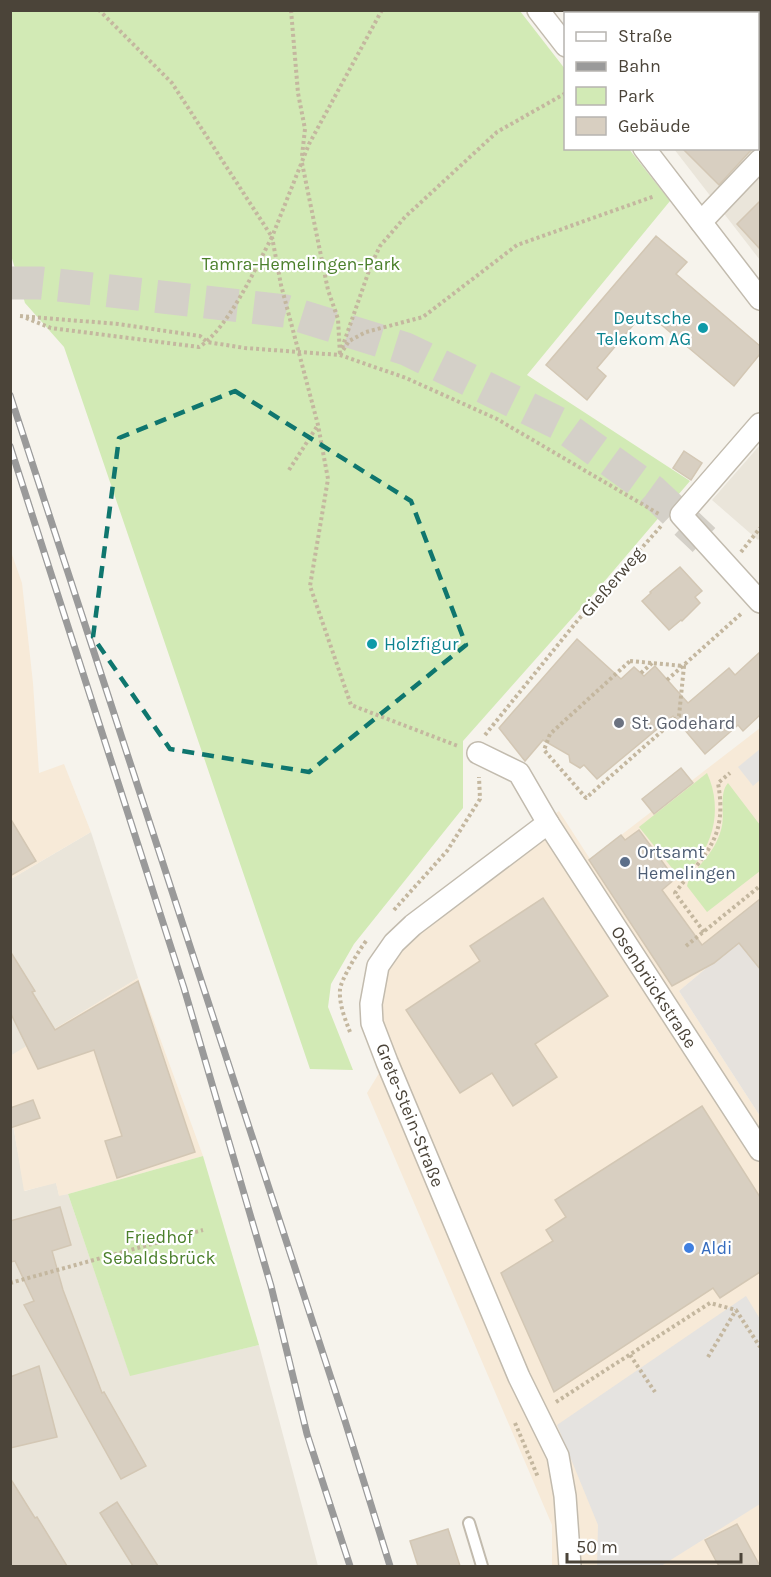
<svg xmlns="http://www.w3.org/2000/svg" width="771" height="1577" viewBox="0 0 771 1577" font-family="Karla,sans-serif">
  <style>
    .residential { fill: #eae5da }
    .commercial { fill: #f7ead8 }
    .industrial { fill: #e6e2dd }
    .green { fill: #d2eab5 }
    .parking { fill: #e5e3e0 }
    .building { fill: #d8cfc1; stroke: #d3c7b4; stroke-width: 1.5 }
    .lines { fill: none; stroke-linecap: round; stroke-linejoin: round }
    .primary-tunnel { stroke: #d4d0c8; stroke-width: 33; stroke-dasharray: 33 16; stroke-linecap: butt }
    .service-casing { stroke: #c2bbae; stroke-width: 14 }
    .minor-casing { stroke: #c2bbae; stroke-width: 24 }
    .path { stroke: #c4b79f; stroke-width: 4; stroke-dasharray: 3 3; stroke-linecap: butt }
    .service { stroke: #fff; stroke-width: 10 }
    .minor { stroke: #fff; stroke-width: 21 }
    .rail-casing { stroke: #9a9a9a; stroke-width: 7 }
    .rail { stroke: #fff; stroke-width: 4.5; stroke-dasharray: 14; stroke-linecap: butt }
    .marked { fill: none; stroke: #0f766e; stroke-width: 4.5; stroke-dasharray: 12 8; stroke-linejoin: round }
    .culture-dot { fill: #0f9aa8; stroke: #fff; stroke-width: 2 }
    .worship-dot { fill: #6b7280; stroke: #fff; stroke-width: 2 }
    .service-dot { fill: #5c6f8a; stroke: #fff; stroke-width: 2 }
    .shop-dot { fill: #3f7fe0; stroke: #fff; stroke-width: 2 }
    .labels { text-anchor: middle; stroke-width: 4.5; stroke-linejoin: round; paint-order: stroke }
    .park-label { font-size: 18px; fill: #4a7f2a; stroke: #fff }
    .culture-label { font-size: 18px; fill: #0d838f; stroke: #fff; text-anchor: end }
    .street-label { font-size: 18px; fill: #4b4439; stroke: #fff }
    .worship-label { font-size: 18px; fill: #5b616d; stroke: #fff; text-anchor: start }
    .service-label { font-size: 18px; fill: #4e5e75; stroke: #fff; text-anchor: start }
    .shop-label { font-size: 18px; fill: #366cbe; stroke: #fff; text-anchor: start }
  </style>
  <rect width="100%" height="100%" fill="#f6f3ec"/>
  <g class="residential">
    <path d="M566,11H760V260L674,149L758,148V14H568Z"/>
    <path d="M760,445V538L758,540L712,500Z"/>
    <path d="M91,832L138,978L11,1056V879Z"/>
    <path d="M10,1109L25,1191L56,1182L59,1195L68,1194L130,1375L259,1345L318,1566H11Z"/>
  </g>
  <g class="commercial">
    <path d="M10,549L22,583L33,683L39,773L64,764L91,832L11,879Z"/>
    <path d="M760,728V923L679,991L760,1116V1566H552V1525L367,1093L384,1065L378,959L497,854L559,811L590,859Z"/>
    <path d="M138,978L203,1156L68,1194L59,1196L56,1183L24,1191L11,1112L10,1056Z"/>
  </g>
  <path class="industrial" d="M760,923V1116L679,991Z"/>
  <g class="green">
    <path d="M10,11H520L565,69L566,148L629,149L670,201L527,375L690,481L597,590L463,741V808L354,944L331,984L328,1007L353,1070L310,1069L64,347L25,303L11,255Z"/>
    <path d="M707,773C724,810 713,853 680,878L639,827Z"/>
    <path d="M728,783L760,825V871L707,912L687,886L688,882C700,862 714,854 721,830C726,815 718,794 728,783Z"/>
    <path d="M203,1156L259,1345L130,1376L68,1194Z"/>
  </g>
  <g class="parking">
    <path d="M760,749V780L753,786L738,767Z"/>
    <path d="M746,1296L760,1319V1504L661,1566H597L598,1525L557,1425Z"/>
  </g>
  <g class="building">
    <path d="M682,148H753L719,185Z"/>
    <path d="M760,201V249L737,224Z"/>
    <path d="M656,236L687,262L676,274L760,346V354L734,386L645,311L597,368L606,376L587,400L546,365Z"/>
    <path d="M684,451L702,463L691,480L673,468Z"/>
    <path d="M680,567L702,591L695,597L700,603L682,621L681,620L669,630L642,601L651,593L650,592Z"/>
    <path d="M577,639L621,679L634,667L644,676L655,666L688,703L729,668L735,675L760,652V715L743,731L738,725L705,754L673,716L597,779L584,765L580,768L570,762L569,755L543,740L525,761L499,728Z"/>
    <path d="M681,768L693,783L654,814L642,799Z"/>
    <path d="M10,818L36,861L10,876Z"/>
    <path d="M639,830L675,879L662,890L702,945L760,899V969L739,943L714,963L672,986L589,860L621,835L625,840Z"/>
    <path d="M543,898L608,996L535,1044L557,1077L513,1106L492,1073L460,1093L406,1010L480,961L470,946Z"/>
    <path d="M10,951L35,991L32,992L55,1030L138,981L195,1152L117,1178L105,1141L122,1136L94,1050L38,1069L10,1012Z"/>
    <path d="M33,1100L40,1118L10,1128V1108Z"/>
    <path d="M702,1106L760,1197V1272L720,1298L713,1288L554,1392L501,1273L553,1241L546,1230L566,1217L555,1200Z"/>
    <path d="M60,1207L71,1245L52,1251L63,1290L102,1393L104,1392L146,1466L121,1479L24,1305L34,1301L15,1261L10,1262V1221Z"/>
    <path d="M39,1366L57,1437L10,1448V1377Z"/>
    <path d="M10,1478L35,1518L37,1517L67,1566H10Z"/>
    <path d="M117,1502L158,1566H133L100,1513Z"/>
    <path d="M737,1524L760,1566H719L715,1559L705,1540Z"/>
    <path d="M448,1529L460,1566H418L410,1541Z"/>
  </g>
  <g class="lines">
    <path class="primary-tunnel" d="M10,283H40L285,311L406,349L560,424L651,490L704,540"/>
    <defs>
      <g id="service">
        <path d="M635,14L638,10"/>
        <path d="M469,1523L482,1566"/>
      </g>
      <g id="minor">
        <path d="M538,10L566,46"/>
        <path d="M644,148L760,299"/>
        <path d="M701,222L760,160"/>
        <path d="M760,424L681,515L760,602"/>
        <path d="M478,753L519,773L548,823L413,925L394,943L378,966L371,1004L372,1023L387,1062L519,1377L558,1456L565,1496L570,1566"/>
        <path d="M548,823L760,1150"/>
      </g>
    </defs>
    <use href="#service" class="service-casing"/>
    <use href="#minor" class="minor-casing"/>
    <g class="path">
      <path d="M291,10L298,93L305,129L302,156"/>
      <path d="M382,10L309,144L272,237L281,285L318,425L328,479L310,586L351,705L458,746"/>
      <path d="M302,163L328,290L338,319L340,355"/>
      <path d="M20,316L118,324L200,336L207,342L245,348L340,355L406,378L497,419L659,514"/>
      <path d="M26,318L51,328L199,347C228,329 256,267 272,237L172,83L99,10"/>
      <path d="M342,348L371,265L380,246L405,217L497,132L566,93"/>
      <path d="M340,355L349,341L366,332L423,317L517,245L655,196"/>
      <path d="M289,470L318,425"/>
      <path d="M741,552L760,528"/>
      <path d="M630,661L684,666L679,716L586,798L544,750L550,734Z"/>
      <path d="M641,673L652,663"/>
      <path d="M667,680L742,613"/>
      <path d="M485,735L578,620L662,525"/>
      <path d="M394,910L447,851L480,799L479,777"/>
      <path d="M704,932L675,893C705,853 728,839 718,783L730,773"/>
      <path d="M686,946L760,886"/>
      <path d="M350,1032C345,1019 339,1004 340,990C340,981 360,948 367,940"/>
      <path d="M10,1283L203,1230"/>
      <path d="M630,1355L655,1392"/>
      <path d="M708,1357L736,1310"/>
      <path d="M556,1402L710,1303L736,1310L760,1347"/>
      <path d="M515,1423L538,1477"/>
    </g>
    <use href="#service" class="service"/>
    <use href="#minor" class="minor"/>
    <defs>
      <g id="rail">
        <path d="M10,395L345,1421L390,1566"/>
        <path d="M10,446L184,988L271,1286L307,1434L350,1566"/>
      </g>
    </defs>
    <use href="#rail" class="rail-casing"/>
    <use href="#rail" class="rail"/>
  </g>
  <path class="marked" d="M235,391L411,501L466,645L309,772L170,749L93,637L119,438Z"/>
  <g class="culture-dot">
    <circle cx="703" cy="328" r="6"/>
    <circle cx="372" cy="644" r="6"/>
  </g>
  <circle class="worship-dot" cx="619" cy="723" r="6"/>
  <circle class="service-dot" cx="625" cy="862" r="6"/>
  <circle class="shop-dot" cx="689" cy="1248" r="6"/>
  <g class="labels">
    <g class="park-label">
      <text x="301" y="270">Tamra-Hemelingen-Park</text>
      <text x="159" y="1243">Friedhof<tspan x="159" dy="21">Sebaldsbrück</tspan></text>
    </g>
    <g class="culture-label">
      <text x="691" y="324">Deutsche<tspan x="691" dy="21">Telekom AG</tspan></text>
      <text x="384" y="650" text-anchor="start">Holzfigur</text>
    </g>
    <g class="street-label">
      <text transform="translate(612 582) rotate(-49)" y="6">Gießerweg</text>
      <text transform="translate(654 987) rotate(57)" y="6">Osenbrückstraße</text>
      <text transform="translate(410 1115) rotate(68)" y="6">Grete-Stein-Straße</text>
    </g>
    <g class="worship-label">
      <text x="631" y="729">St. Godehard</text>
    </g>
    <g class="service-label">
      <text x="637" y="858">Ortsamt<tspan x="637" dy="21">Hemelingen</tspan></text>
    </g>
    <g class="shop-label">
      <text x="701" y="1254">Aldi</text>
    </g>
  </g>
  <rect width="771" height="1577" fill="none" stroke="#4b4439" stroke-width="24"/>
  <rect x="564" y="12" width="195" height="138" fill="#ffffff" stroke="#b7b4b0" stroke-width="1.5"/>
  <rect x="576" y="32" width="30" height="9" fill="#ffffff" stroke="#b7b4b0" stroke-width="1.5"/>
  <text x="618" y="42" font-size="18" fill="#4b4439">Straße</text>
  <rect x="576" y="62" width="30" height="9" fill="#9a9a9a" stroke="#b7b4b0" stroke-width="1.5"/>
  <text x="618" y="72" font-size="18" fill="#4b4439">Bahn</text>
  <rect x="576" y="87" width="30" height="18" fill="#d2eab5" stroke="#b7b4b0" stroke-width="1.5"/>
  <text x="618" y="102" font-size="18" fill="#4b4439">Park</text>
  <rect x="576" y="117" width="30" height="18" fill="#d8cfc1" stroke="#b7b4b0" stroke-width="1.5"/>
  <text x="618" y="132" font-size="18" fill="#4b4439">Gebäude</text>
  <path d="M567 1553v9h174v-9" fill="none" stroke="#4b4439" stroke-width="3"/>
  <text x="576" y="1553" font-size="18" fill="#4b4439" stroke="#ffffff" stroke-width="4.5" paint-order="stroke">50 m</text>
</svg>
